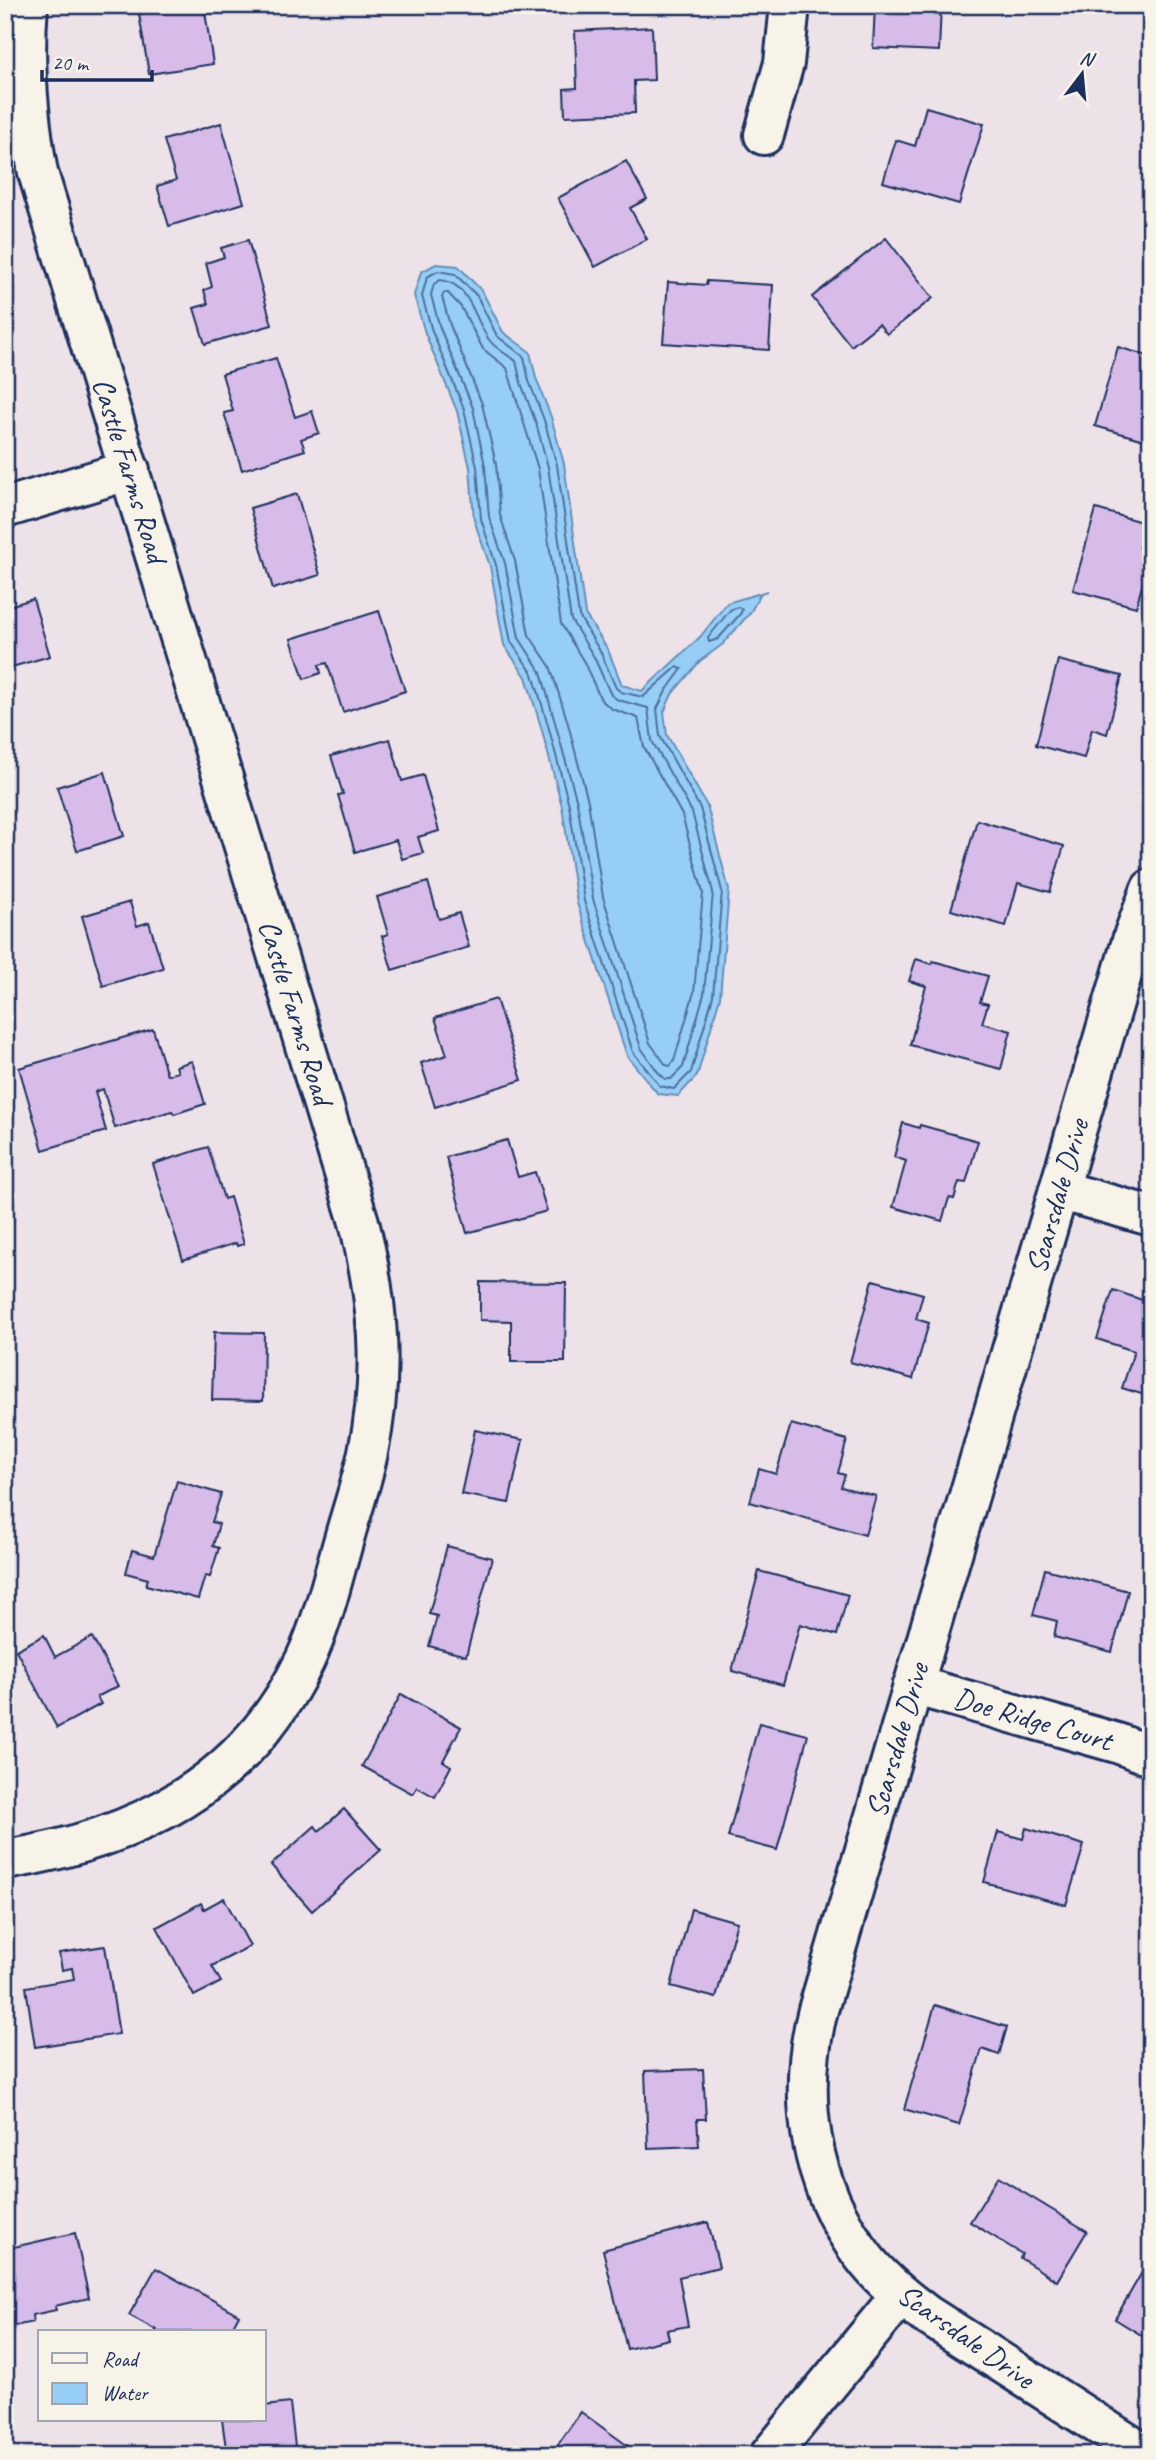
<svg xmlns="http://www.w3.org/2000/svg" width="1156" height="2460" viewBox="0 0 1156 2460" font-family="Caveat,sans-serif">
  <style>
    .water { fill: #97cef6; stroke: #658eb9; stroke-width: 2 }
    .lines { fill: none; stroke-linecap: round; stroke-linejoin: round }
    .shore { stroke: #4d6f9b; stroke-width: 2 }
    .building { fill: #d7bbe9; stroke: #1b2f5e; stroke-width: 2 }
    .street-casing { stroke: #1b2f5e; stroke-width: 44 }
    .street { stroke: #f7f3e8; stroke-width: 38 }
    .labels { text-anchor: middle; stroke-width: 5; stroke-linejoin: round; paint-order: stroke }
    .street-label { font-size: 30px; fill: #1b2f5e; stroke: #f7f3e8 }
  </style>
  <rect width="100%" height="100%" fill="#ede2e8"/>
  <filter id="ink" filterUnits="userSpaceOnUse"><feTurbulence type="fractalNoise" baseFrequency=".0143" numOctaves="2"/><feDisplacementMap in="SourceGraphic" scale="14" xChannelSelector="R" yChannelSelector="G"/><feConvolveMatrix kernelMatrix="1 2 1 2 8 2 1 2 1" color-interpolation-filters="sRGB"/></filter>
  <g filter="url(#ink)">
    <path class="water" d="M436,264L458,266L482,291L503,332L530,352L536,378L551,417L564,464L585,614L608,650L622,685L642,691L700,637L727,603L767,591L761,593L750,613L723,644L700,661L672,694L664,712L667,735L707,806L729,890L720,997L697,1076L678,1096L658,1094L627,1056L577,903L562,806L541,727L526,677L504,645L490,566L474,520L470,468L457,411L425,333L414,295L421,272Z"/>
    <g class="lines">
      <g class="shore">
        <path d="M438,271L455,274L477,296L497,336L524,357L529,381L544,420L557,465L579,616L601,653L616,688L621,692L643,697L677,667L682,669L666,691L657,709L660,736L700,808L722,891L713,996L691,1072L674,1089L660,1086L633,1052L584,901L569,805L548,725L533,674L511,642L496,565L481,519L477,467L464,409L432,331L422,296L427,277Z"/>
        <path d="M440,280C471,283 474,321 490,341C496,349 508,355 516,361L521,383L536,423L548,467L571,620L594,657L611,695L618,700L648,708L652,741L692,812L713,892L704,994L683,1067L671,1079H665L658,1072L641,1048L593,899L577,802L541,672L519,638L505,563L489,517L485,466L473,408L440,328L431,295L434,284Z"/>
        <path d="M444,293H448L461,307L483,349L507,368L538,469L561,624L584,662L601,700L612,709L638,718L644,747L682,815L703,893L694,992L674,1061L670,1066L666,1065L650,1043L603,897L588,801L567,720L550,666L529,635L515,561L500,515L496,464L482,404L450,325L442,297Z"/>
        <path d="M738,607L742,609L741,613L718,639L709,642L708,638L730,610Z"/>
      </g>
    </g>
    <g class="building">
      <path d="M145,5H204L213,64L149,74L139,14L146,13Z"/>
      <path d="M875,5H941L939,51L873,48Z"/>
      <path d="M652,27L654,80L634,81L635,113L565,116L564,89L577,88L575,31Z"/>
      <path d="M926,107L984,124L959,204L883,182L896,140L915,146Z"/>
      <path d="M221,123L244,203L169,226L157,186L176,180L164,140Z"/>
      <path d="M626,161L647,199L630,208L647,239L595,267L558,198Z"/>
      <path d="M886,238L933,298L887,334L879,324L851,346L812,297Z"/>
      <path d="M248,240L272,325L205,344L194,308L208,304L204,290L212,287L206,263L224,257L221,248Z"/>
      <path d="M707,281L773,285L769,350L663,343L668,282L706,285Z"/>
      <path d="M1118,347L1151,357V442L1095,426Z"/>
      <path d="M276,358L295,417L312,411L319,433L301,439L305,450L242,470L224,413L233,411L222,374Z"/>
      <path d="M297,494L320,575L273,589L250,508Z"/>
      <path d="M1096,509L1145,523L1139,547L1151,550V554L1136,607L1073,590Z"/>
      <path d="M33,599L50,656L5,669V607Z"/>
      <path d="M379,611L405,691L343,712L327,663L319,665L321,673L304,679L291,639Z"/>
      <path d="M1058,660L1122,676L1107,734L1092,729L1084,758L1036,745Z"/>
      <path d="M390,739L402,781L423,775L439,831L418,837L423,853L402,859L396,840L355,852L338,795L343,794L331,756Z"/>
      <path d="M105,772L124,836L77,851L57,787Z"/>
      <path d="M977,820L1064,846L1050,892L1018,883L1006,926L951,910Z"/>
      <path d="M428,882L439,919L459,913L469,947L392,970L382,936L388,934L377,897Z"/>
      <path d="M130,902L137,926L149,922L163,968L103,986L82,916Z"/>
      <path d="M916,959L932,964L933,961L988,976L980,1002L988,1004L982,1023L1011,1031L1001,1069L910,1045L926,986L909,981Z"/>
      <path d="M496,999L522,1080L435,1107L421,1063L447,1055L435,1018Z"/>
      <path d="M153,1029L167,1075L178,1072L176,1066L192,1061L205,1104L174,1114L172,1111L115,1128L103,1089L95,1092L106,1131L43,1150L19,1068Z"/>
      <path d="M903,1123L919,1128L920,1125L978,1141L966,1183L959,1182L954,1199L949,1198L942,1221L893,1207L906,1161L894,1157Z"/>
      <path d="M507,1140L518,1177L535,1172L547,1211L467,1233L446,1157Z"/>
      <path d="M208,1147L224,1199L230,1197L244,1244L237,1246L236,1243L183,1260L153,1164Z"/>
      <path d="M873,1280L923,1294L916,1319L929,1323L913,1379L850,1362Z"/>
      <path d="M480,1282L566,1283L565,1362H511V1321L480,1320Z"/>
      <path d="M1113,1290L1151,1303V1397L1122,1388L1134,1351L1097,1339Z"/>
      <path d="M214,1332L264,1333L263,1401L212,1400Z"/>
      <path d="M791,1424L847,1440L838,1473L845,1475L841,1487L876,1496L865,1535L750,1502L759,1469L776,1474Z"/>
      <path d="M475,1430L523,1440L509,1503L461,1494Z"/>
      <path d="M177,1481L221,1494L212,1522L219,1524L213,1546L219,1548L210,1577L205,1576L198,1599L146,1585L148,1579L126,1573L132,1550L154,1556Z"/>
      <path d="M447,1546L492,1558L466,1656L429,1646L437,1616L429,1614Z"/>
      <path d="M1045,1569L1128,1591L1112,1652L1054,1637L1057,1621L1033,1615Z"/>
      <path d="M759,1571L848,1595L837,1635L800,1624L783,1685L732,1671Z"/>
      <path d="M44,1635L55,1657L92,1637L118,1686L97,1697L101,1704L57,1728L16,1650Z"/>
      <path d="M401,1694L461,1727L443,1761L451,1766L435,1797L417,1787L413,1794L362,1766Z"/>
      <path d="M759,1723L808,1735L777,1850L728,1837Z"/>
      <path d="M344,1809L381,1850L312,1911L271,1865L315,1826L319,1831Z"/>
      <path d="M1026,1828L1084,1845L1066,1905L984,1882L998,1832L1023,1839Z"/>
      <path d="M224,1898L250,1946L212,1966L221,1982L194,1996L157,1927L201,1903L204,1909Z"/>
      <path d="M691,1909L737,1922L716,1998L671,1986Z"/>
      <path d="M105,1946L119,2034L35,2047L26,1987L74,1979L72,1968L62,1970L59,1953Z"/>
      <path d="M935,2005L1007,2027L999,2055L982,2049L959,2125L904,2109Z"/>
      <path d="M703,2069L706,2119H697L699,2146L648,2148L645,2071Z"/>
      <path d="M998,2177L1087,2231L1057,2281L1020,2258L1022,2254L970,2222Z"/>
      <path d="M708,2222L719,2267L679,2277L688,2326L667,2330L669,2339L627,2349L603,2250Z"/>
      <path d="M75,2233L89,2298L55,2306L56,2310L32,2315L33,2322L5,2328V2249Z"/>
      <path d="M1148,2262L1151,2264V2327L1149,2326L1143,2336L1115,2319Z"/>
      <path d="M156,2268L239,2315L230,2332H155L156,2330L129,2315Z"/>
      <path d="M290,2403L296,2455H253V2453L227,2455L222,2420H264V2406Z"/>
      <path d="M581,2412L635,2451L633,2455H569L557,2446Z"/>
    </g>
    <g class="lines">
      <defs>
        <g id="street">
          <path d="M764,135L784,63L790,5"/>
          <path d="M5,508L130,470"/>
          <path d="M1059,1190L1151,1216"/>
          <path d="M913,1685L1117,1743L1151,1756"/>
          <path d="M5,1860C136,1839 245,1786 305,1660C323,1622 332,1580 344,1539C352,1510 362,1482 368,1452C385,1372 378,1300 359,1222L38,173C28,117 23,62 28,5"/>
          <path d="M770,2455L901,2295"/>
          <path d="M1146,2455L927,2315C904,2298 880,2279 863,2256C809,2185 796,2095 818,2010L1134,934L1151,889"/>
        </g>
      </defs>
      <use href="#street" class="street-casing"/>
      <use href="#street" class="street"/>
    </g>
  </g>
  <g class="labels">
    <g class="street-label">
      <text transform="translate(130 470) rotate(73)" y="10">Castle Farms Road</text>
      <text transform="translate(296 1012) rotate(73)" y="10">Castle Farms Road</text>
      <text transform="translate(1057 1196) rotate(-74)" y="10">Scarsdale Drive</text>
      <text transform="translate(1033 1719) rotate(16)" y="10">Doe Ridge Court</text>
      <text transform="translate(897 1740) rotate(-74)" y="10">Scarsdale Drive</text>
      <text transform="translate(966 2336) rotate(35)" y="10">Scarsdale Drive</text>
    </g>
  </g>
  <rect width="1156" height="2460" fill="none" stroke="#f7f3e8" stroke-width="28"/>
  <rect x="14" y="14" width="1128" height="2432" fill="none" stroke="#1b2f5e" stroke-width="2.5" filter="url(#ink)"/>
  <rect x="38" y="2330" width="228" height="91" fill="#f7f3e8" stroke="#9fa5b1" stroke-width="2"/>
  <rect x="52" y="2353" width="35" height="10" fill="#f7f3e8" stroke="#9fa5b1" stroke-width="2"/>
  <text x="102" y="2366" font-size="21" fill="#1b2f5e">Road</text>
  <rect x="52" y="2383" width="35" height="21" fill="#97cef6" stroke="#9fa5b1" stroke-width="2"/>
  <text x="102" y="2400" font-size="21" fill="#1b2f5e">Water</text>
  <g transform="translate(1082 74) rotate(16)" stroke="#f7f3e8" stroke-width="5" paint-order="stroke">
  <path d="M0-5L12 26L0 18L-12 26Z" fill="#1b2f5e"/>
  <text y="-10" font-size="19" font-weight="bold" text-anchor="middle" fill="#1b2f5e">N</text>
  </g>
  <path d="M42 70v10h110v-10" fill="none" stroke="#1b2f5e" stroke-width="3.5"/>
  <text x="52" y="70" font-size="21" fill="#1b2f5e" stroke="#f7f3e8" stroke-width="5" paint-order="stroke">20 m</text>
</svg>
